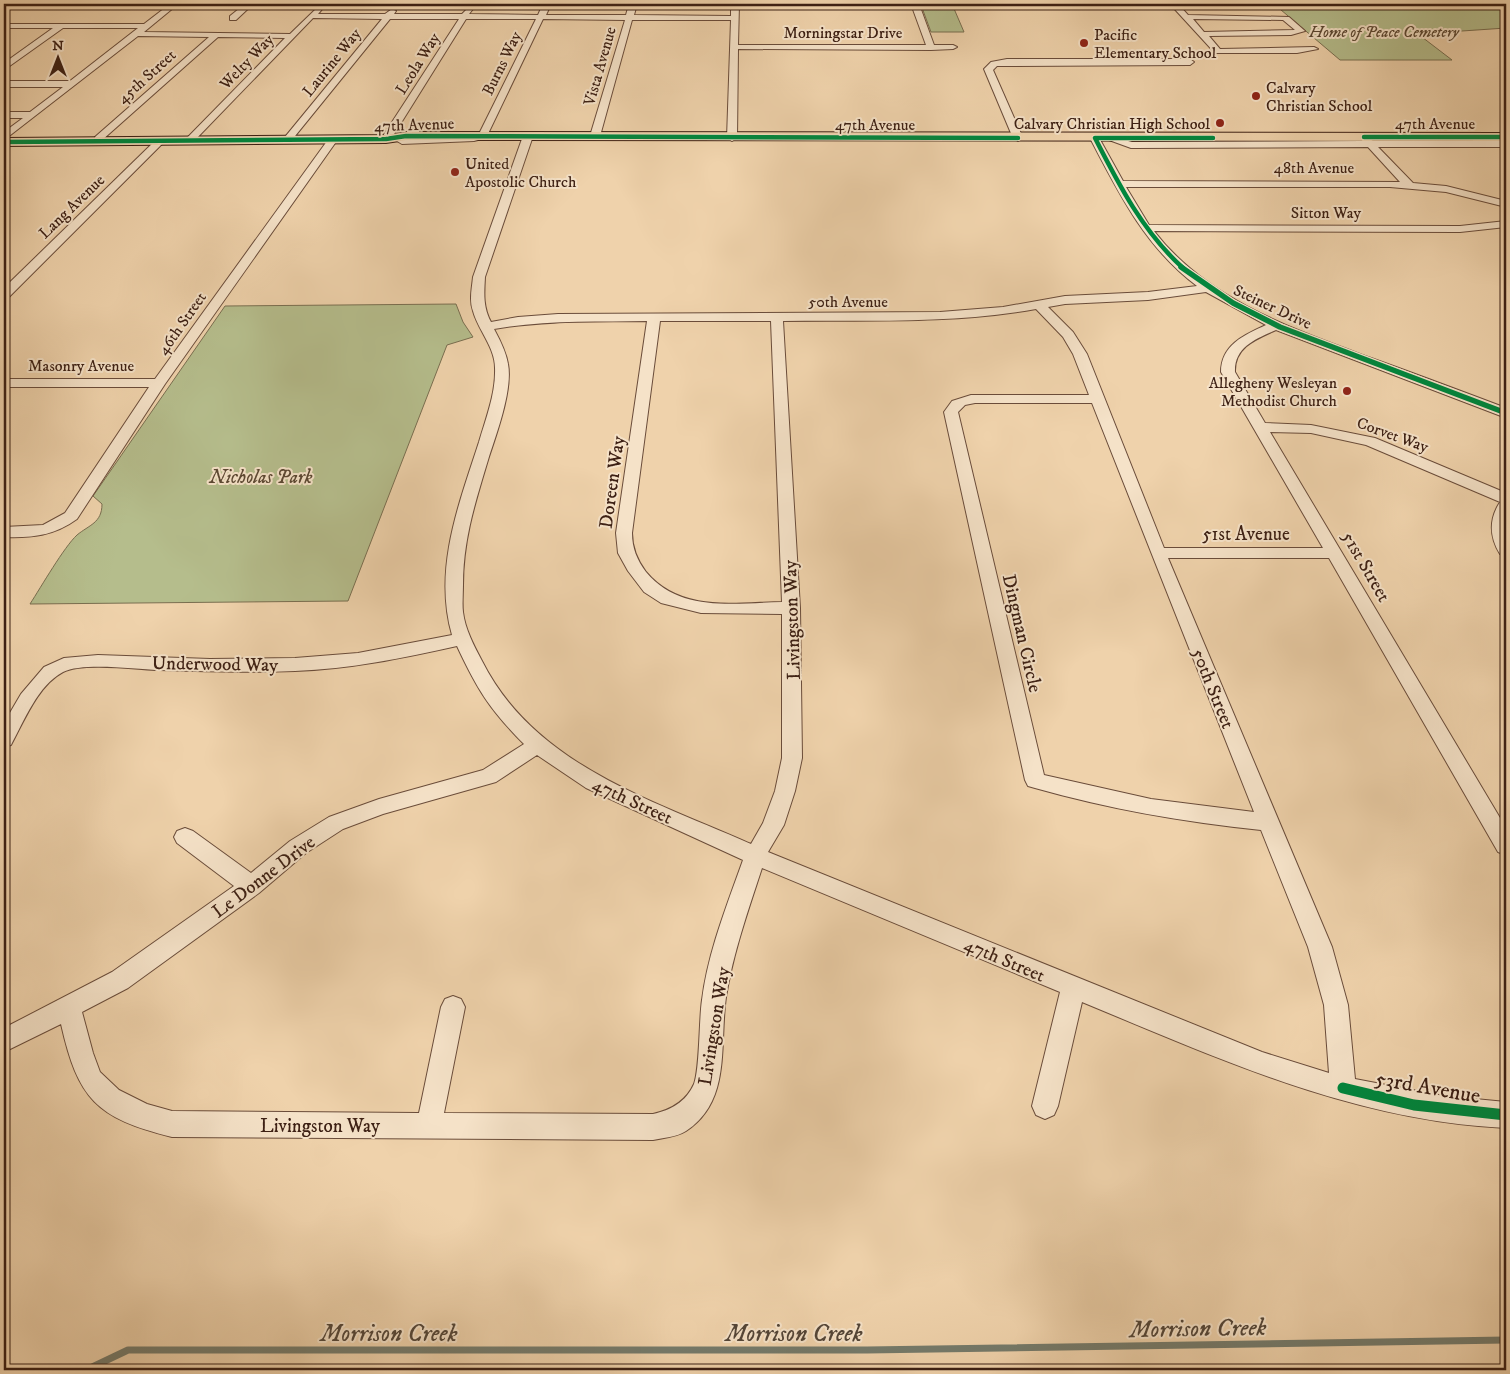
<svg xmlns="http://www.w3.org/2000/svg" width="1510" height="1374" viewBox="0 0 1510 1374" font-family="'IM FELL DW Pica',serif">
  <style>
    .green { fill: #b5bd8c; stroke: #796e50 }
    .lines { fill: none; stroke-linecap: round; stroke-linejoin: round }
    .stream { stroke: #757b6c; stroke-width: 7 }
    .minor-casing { stroke: #6a4c3a; stroke-width: 2 }
    .major-casing { stroke: #3d2014; stroke-width: 2 }
    .minor { fill: #f5e2c8; fill-rule: evenodd }
    .major { fill: #efd2ab; fill-rule: evenodd }
    .cycleway-far2-casing { stroke: #f5e2c8; stroke-width: 6 }
    .cycleway-far1-casing { stroke: #f5e2c8; stroke-width: 8 }
    .cycleway-casing { stroke: #f5e2c8; stroke-width: 14 }
    .cycleway-far2 { stroke: #00873e; stroke-width: 4.5 }
    .cycleway-far1 { stroke: #00873e; stroke-width: 5.5 }
    .cycleway { stroke: #00873e; stroke-width: 11 }
    .poi-dot { fill: #8f2418; stroke: #f5e2c8; stroke-width: 2 }
    .labels { text-anchor: middle; stroke-width: 4; stroke-linejoin: round; paint-order: stroke }
    .far-park-label { font-size: 16px; font-style: italic; fill: #5b4732; stroke: #f5e2c8 }
    .far-street-label { font-size: 16px; fill: #3d2014; stroke: #f5e2c8 }
    .far-poi-label { font-size: 16px; fill: #3d2014; stroke: #f5e2c8; text-anchor: start }
    .park-label { font-size: 19px; font-style: italic; fill: #5b4732; stroke: #f5e2c8 }
    .street-label { font-size: 19px; fill: #3d2014; stroke: #f5e2c8 }
    .near-street-label { font-size: 22px; fill: #3d2014; stroke: #f5e2c8 }
    .near-water-label { font-size: 24px; font-style: italic; fill: #544638; stroke: #f5e2c8 }
  </style>
  <rect width="100%" height="100%" fill="#efd2ab"/>
  <filter id="stains"><feTurbulence type="fractalNoise" baseFrequency=".004" numOctaves="4"/><feColorMatrix values="0 0 0 0 .2 0 0 0 0 .09 0 0 0 0 .02 0 0 0 .5 -.17"/></filter>
  <radialGradient id="worn" r=".72"><stop offset=".6" stop-color="#630" stop-opacity="0"/><stop offset="1" stop-color="#630" stop-opacity=".3"/></radialGradient>
  <g class="green">
    <path d="M926,4H952L964,32H931L921,5Z"/>
    <path d="M1274,4H1506V28L1418,34L1452,60H1340Z"/>
    <path d="M456,304L463,322L473,337L447,345L348,601L30,604C41,587 64,547 77,535C89,525 102,523 102,504L93,496L225,306Z"/>
  </g>
  <g class="lines">
    <path class="stream" d="M86,1370L128,1350H867L1506,1340"/>
    <defs>
      <g id="minor">
        <path d="M8,4H110L106,6H15L4,12V7Z"/>
        <path d="M170,4H178L144,32L290,34L319,6L323,8L318,14H385L392,9L396,11L394,14H462L469,7L473,9L469,14L538,15L543,4H551L546,15H626L629,4H637L634,15L731,16V4H739L738,45H926L911,4H919L934,45H953L957,47L953,49L931,50L738,49L737,138L732,141L727,138L731,20H632L600,136L595,139L590,136L625,20L543,19L486,138L474,141L402,144L397,141L399,139L479,134L536,19H466L391,139L386,142L381,139L459,19H390L291,141L288,142L283,139L285,137L382,19L313,18L194,141L186,139L285,38L218,37L101,141H95V137L209,37L138,36L4,140V132L23,118H4V112H30L63,87H4V81H70L138,28H63L4,70V63L53,28H4V24H144Z"/>
        <path d="M245,4H253L236,20H230V16Z"/>
        <path d="M1170,4H1178L1188,15L1289,17L1305,31L1291,35L1209,36L1220,49L1314,47L1318,49L1297,53H1215ZM1193,19L1283,20L1295,30L1204,32Z"/>
        <path d="M1007,59H1190L1194,62L1190,65L997,66L993,70L1023,138L1018,141L1013,138L984,69L991,62Z"/>
        <path d="M528,133L533,136L485,277C484,294 483,307 491,322L518,317L558,314L940,312L1003,307L1065,296L1148,292L1197,286C1146,248 1119,194 1090,138L1092,136H1098L1123,181L1400,182L1368,147L1131,148L1109,140V136L1132,142L1362,141L1363,138L1366,137L1373,141H1506V147H1378L1413,183L1446,186L1506,201V207L1446,192L1390,187H1126L1149,225L1460,226L1506,221V227L1460,232L1154,231C1207,300 1293,329 1371,358C1416,374 1461,391 1506,408V417L1501,416L1276,330C1256,339 1234,347 1235,372L1265,423L1311,425L1375,438L1506,493V555L1500,554C1489,536 1489,519 1500,502L1366,445L1311,433L1270,432L1506,828V855L1498,852L1329,558H1168L1332,947L1348,1005L1355,1079L1444,1096L1506,1102V1128C1354,1121 1220,1059 1082,1002L1058,1106L1054,1115L1045,1119L1036,1115L1032,1106L1060,992L762,868C748,911 733,953 726,997C719,1044 732,1101 686,1131C677,1137 663,1138 653,1140L172,1137C96,1118 78,1099 61,1024L4,1052V1028L112,972L234,886L177,843L174,837L177,831L185,828L193,831L251,873L290,841L329,817L379,799L483,770L524,744C490,710 477,689 457,646C403,658 350,669 295,671C249,673 204,671 158,670C136,669 82,662 63,672C38,685 24,721 11,745L4,747V723L21,694L44,667L64,658L98,655L210,659L295,658L358,653L452,635C433,569 459,504 479,442C486,418 496,393 495,368C495,347 478,330 473,311C469,300 472,288 473,277L523,136ZM1206,292L1266,325C1244,335 1221,345 1221,372L1323,548H1164L1087,354L1073,332L1048,307L1065,304L1148,300ZM1036,309L1063,337L1073,354L1089,395H971L952,401L944,412L1025,780L1028,786L1035,788C1109,809 1184,822 1261,830L1308,947L1324,1005L1329,1073L1262,1052L768,852L784,825L795,791L802,758L800,608L783,321C868,320 953,324 1036,309ZM647,321L616,533L618,553L628,571L644,592L661,603L701,613L782,614V758L775,791L763,823L751,844C652,800 534,765 482,661C474,646 465,629 463,612C462,604 463,594 463,585C463,540 475,503 488,460C496,435 513,390 508,364C506,352 500,340 494,329C545,320 596,322 647,321ZM660,321H771L782,602C734,603 680,613 646,572C637,560 632,548 632,533ZM975,403H1092L1254,812L1151,799L1044,775L958,412L965,405ZM537,755L586,788L743,860C727,905 708,952 702,1000C699,1019 700,1069 694,1084C686,1102 671,1110 653,1114L444,1113L465,1007L461,999L453,996L445,999L441,1007L419,1113L172,1111L147,1104L119,1090L100,1072L93,1053L82,1012L128,988L259,893L306,853L343,829L383,814L496,782Z"/>
        <path d="M159,137L167,139L8,298L4,299V288Z"/>
        <path d="M330,137L338,139L165,384L77,519C54,536 31,538 4,537V527L43,525L65,513L149,387H4V379H155Z"/>
      </g>
      <path id="major" d="M406,132L1506,133V141L406,140L386,143L4,146V138L386,135Z"/>
    </defs>
    <use href="#minor" class="minor-casing"/>
    <use href="#major" class="major-casing"/>
    <use href="#minor" class="minor"/>
    <use href="#major" class="major"/>
    <defs>
      <g id="cycleway-far2">
        <path d="M1364,137H1506"/>
        <path d="M4,142L386,139L406,136L1018,138"/>
        <path d="M1183,268C1143,232 1119,185 1095,138H1213"/>
      </g>
      <path id="cycleway-far1" d="M1181,267L1233,303L1280,327L1506,413"/>
      <path id="cycleway" d="M1343,1088L1414,1105L1506,1115"/>
    </defs>
    <use href="#cycleway-far2" class="cycleway-far2-casing"/>
    <use href="#cycleway-far1" class="cycleway-far1-casing"/>
    <use href="#cycleway" class="cycleway-casing"/>
    <use href="#cycleway-far2" class="cycleway-far2"/>
    <use href="#cycleway-far1" class="cycleway-far1"/>
    <use href="#cycleway" class="cycleway"/>
  </g>
  <g class="poi-dot">
    <circle cx="1084" cy="43" r="5"/>
    <circle cx="1256" cy="96" r="5"/>
    <circle cx="1220" cy="123" r="5"/>
    <circle cx="455" cy="172" r="5"/>
    <circle cx="1347" cy="391" r="5"/>
  </g>
  <g class="labels">
    <g class="far-park-label">
      <text x="1384" y="37">Home of Peace Cemetery</text>
    </g>
    <g class="far-street-label">
      <text x="843" y="38">Morningstar Drive</text>
      <text transform="translate(246 61) rotate(-46)" y="6">Welty Way</text>
      <text transform="translate(331 62) rotate(-51)" y="6">Laurine Way</text>
      <text transform="translate(417 63) rotate(-58)" y="6">Leola Way</text>
      <text transform="translate(501 63) rotate(-64)" y="6">Burns Way</text>
      <text transform="translate(599 66) rotate(-74)" y="6">Vista Avenue</text>
      <text transform="translate(146 76) rotate(-42)" y="6">45th Street</text>
      <text x="1435" y="129">47th Avenue</text>
      <text transform="translate(414 124) rotate(-2)" y="6">47th Avenue</text>
      <text x="875" y="130">47th Avenue</text>
      <text x="1314" y="173">48th Avenue</text>
      <text transform="translate(71 206) rotate(-44)" y="6">Lang Avenue</text>
      <text x="1326" y="218">Sitton Way</text>
      <text x="848" y="307">50th Avenue</text>
      <text transform="translate(1273 306) rotate(25)" y="6">Steiner Drive</text>
      <text transform="translate(181 323) rotate(-55)" y="6">46th Street</text>
      <text x="81" y="371">Masonry Avenue</text>
      <text transform="translate(1393 434) rotate(20)" y="6">Corvet Way</text>
    </g>
    <g class="far-poi-label">
      <text x="1094" y="40">Pacific<tspan x="1094" dy="18">Elementary School</tspan></text>
      <text x="1266" y="93">Calvary<tspan x="1266" dy="18">Christian School</tspan></text>
      <text x="1210" y="129" text-anchor="end">Calvary Christian High School</text>
      <text x="465" y="169">United<tspan x="465" dy="18">Apostolic Church</tspan></text>
      <text x="1337" y="388" text-anchor="end">Allegheny Wesleyan<tspan x="1337" dy="18">Methodist Church</tspan></text>
    </g>
    <g class="park-label">
      <text x="261" y="483">Nicholas Park</text>
    </g>
    <g class="street-label">
      <text transform="translate(611 482) rotate(-82)" y="7">Doreen Way</text>
      <text x="1246" y="540">51st Avenue</text>
      <text transform="translate(1367 566) rotate(60)" y="7">51st Street</text>
      <text transform="translate(791 620) rotate(-92)" y="7">Livingston Way</text>
      <text transform="translate(1023 633) rotate(77)" y="7">Dingman Circle</text>
      <text transform="translate(215 663) rotate(1)" y="7">Underwood Way</text>
      <text transform="translate(1214 688) rotate(68)" y="7">50th Street</text>
      <text transform="translate(633 800) rotate(25)" y="7">47th Street</text>
      <text transform="translate(263 876) rotate(-37)" y="7">Le Donne Drive</text>
      <text transform="translate(1005 959) rotate(23)" y="7">47th Street</text>
      <text transform="translate(713 1026) rotate(-81)" y="7">Livingston Way</text>
      <text x="320" y="1132">Livingston Way</text>
    </g>
    <g class="near-street-label">
      <text transform="translate(1428 1086) rotate(10)" y="8">53rd Avenue</text>
    </g>
    <g class="near-water-label">
      <text transform="translate(1198 1328) rotate(-1)" y="8">Morrison Creek</text>
      <text x="389" y="1341">Morrison Creek</text>
      <text x="794" y="1341">Morrison Creek</text>
    </g>
  </g>
  <rect width="1510" height="1374" fill="none" stroke="#efd2ab" stroke-width="20"/>
  <rect x="5" y="5" width="1500" height="1364" fill="none" stroke="#3d2014" stroke-width="2.5"/>
  <rect x="10" y="10" width="1490" height="1354" fill="none" stroke="#3d2014"/>
  <g transform="translate(58 58)" stroke="#f5e2c8" stroke-width="4" paint-order="stroke">
  <path d="M0-4L9 19L0 12L-9 19Z" fill="#3d2014"/>
  <text y="-8" font-size="14" font-weight="bold" text-anchor="middle" fill="#3d2014">N</text>
  </g>
  <rect width="100%" height="100%" filter="url(#stains)"/>
  <rect width="100%" height="100%" fill="url(#worn)"/>
</svg>
